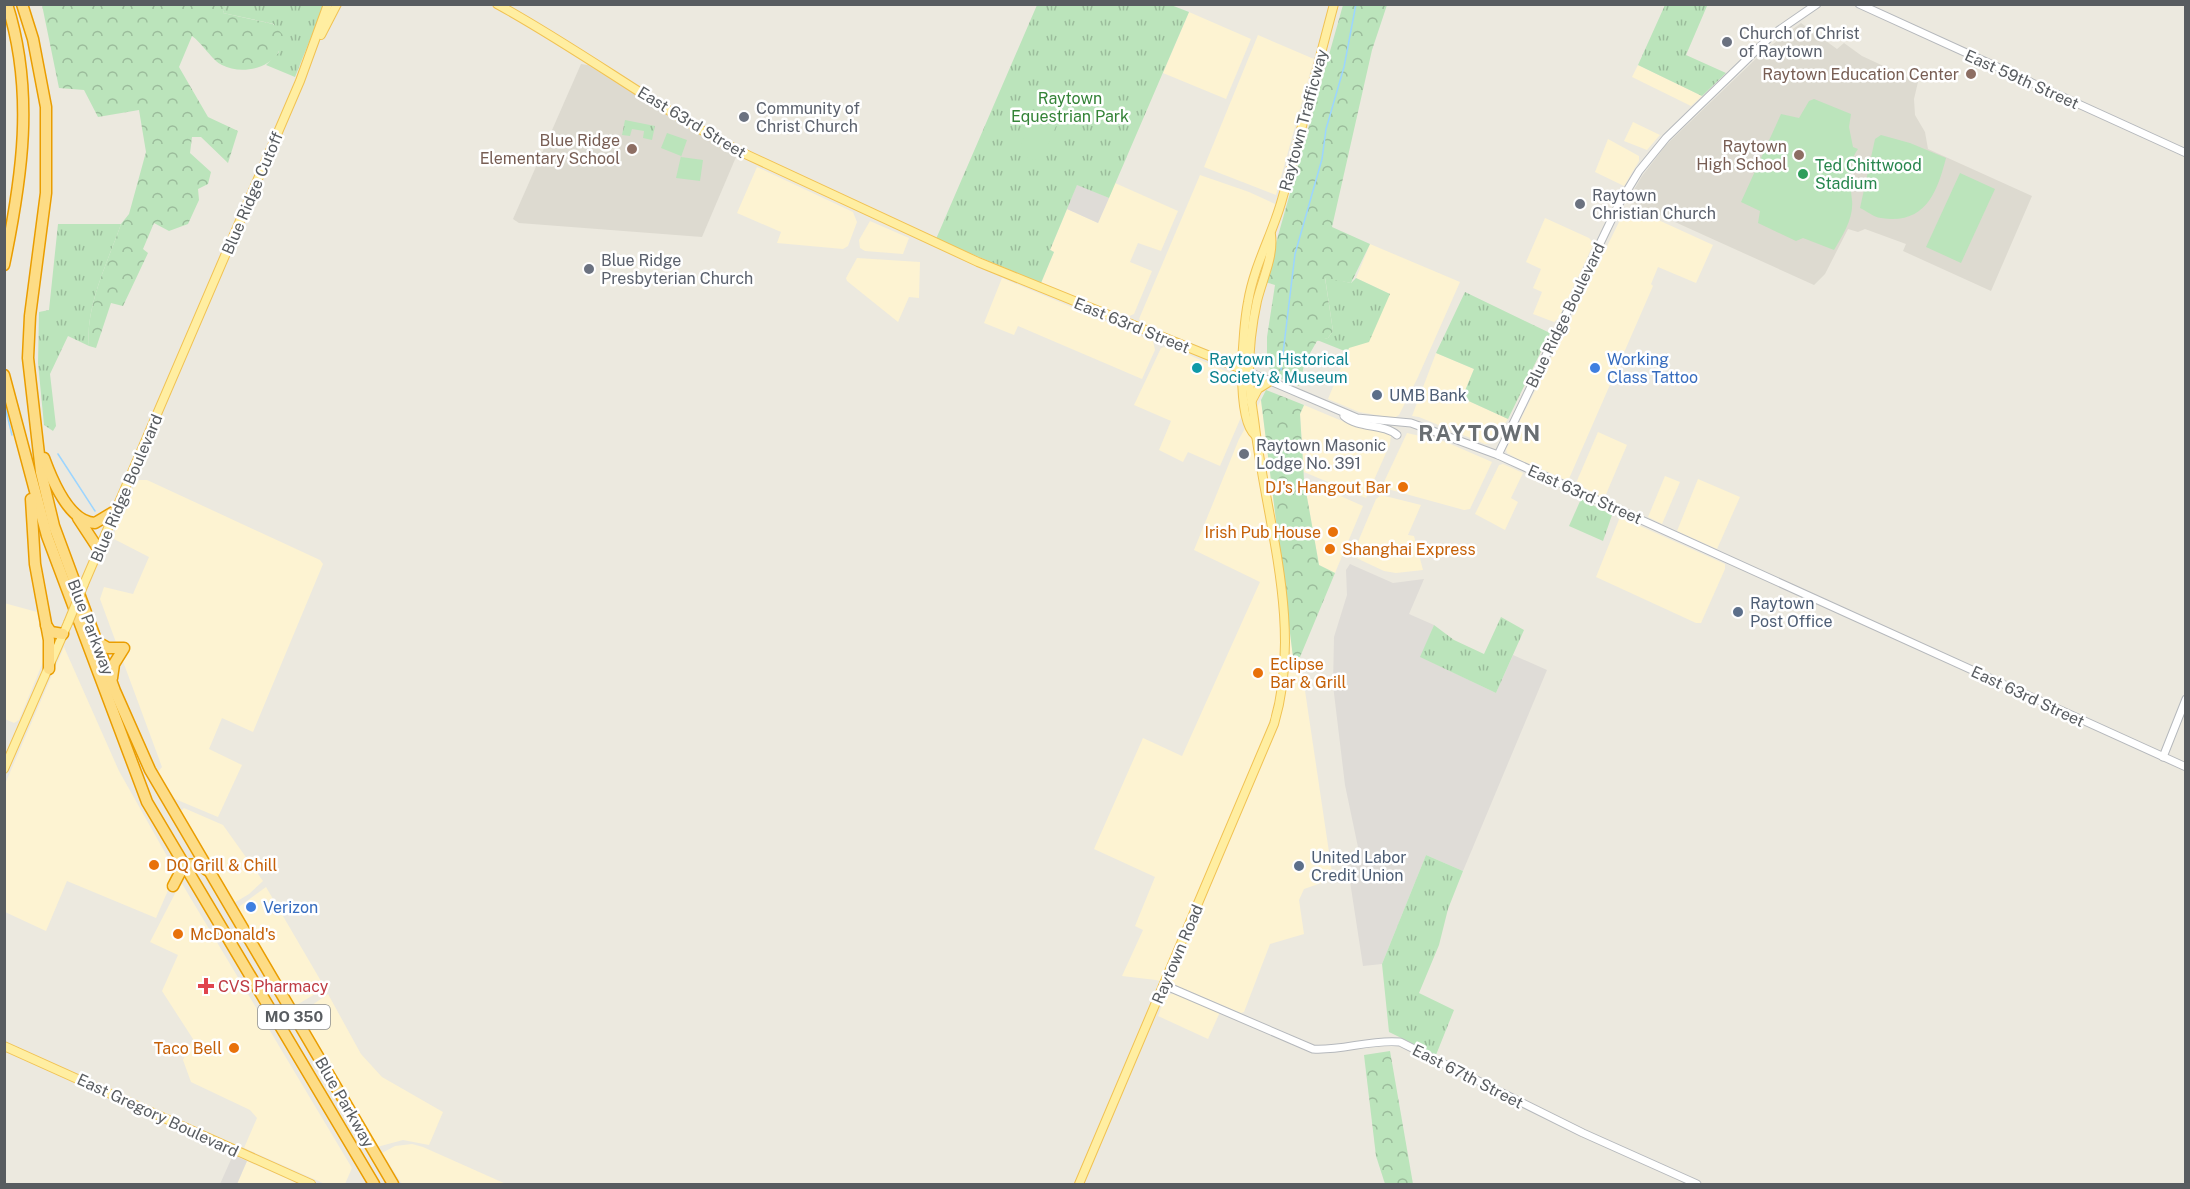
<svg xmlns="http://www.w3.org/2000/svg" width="2190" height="1189" viewBox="0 0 2190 1189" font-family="'Public Sans',sans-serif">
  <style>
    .commercial { fill: #fdf3d2 }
    .industrial { fill: #dfdcd7 }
    .education { fill: #dddad0 }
    .grass { fill: url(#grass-tufts) }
    .forest { fill: url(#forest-crowns) }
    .pitch { fill: #bbe4bb }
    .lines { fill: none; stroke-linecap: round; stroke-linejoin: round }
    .stream { stroke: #9cd5ff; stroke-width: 1.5 }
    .minor-casing { stroke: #b5b8bc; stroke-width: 9 }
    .major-casing { stroke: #f1c253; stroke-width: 10 }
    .highway-casing { stroke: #ea9d00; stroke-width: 13 }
    .minor { stroke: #fff; stroke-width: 7 }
    .major { stroke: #ffeea1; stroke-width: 8 }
    .highway { stroke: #fddc85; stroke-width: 10 }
    .major-bridge-casing { stroke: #f1c253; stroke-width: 10; stroke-linecap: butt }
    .major-bridge { stroke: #ffeea1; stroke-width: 8 }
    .worship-dot { fill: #6b7280; stroke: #fff; stroke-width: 2 }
    .education-dot { fill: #8d6e63; stroke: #fff; stroke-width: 2 }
    .leisure-dot { fill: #2e9e5b; stroke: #fff; stroke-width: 2 }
    .culture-dot { fill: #0f9aa8; stroke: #fff; stroke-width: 2 }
    .shop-dot { fill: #3f7fe0; stroke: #fff; stroke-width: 2 }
    .service-dot { fill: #5c6f8a; stroke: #fff; stroke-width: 2 }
    .food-dot { fill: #e8710a; stroke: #fff; stroke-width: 2 }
    .health-dot { fill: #e0444e; stroke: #fff; stroke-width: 2 }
    .labels { text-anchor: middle; stroke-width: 5; stroke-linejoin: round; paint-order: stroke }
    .shield { fill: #fff; stroke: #8a8d90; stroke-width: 1.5 }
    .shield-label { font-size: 15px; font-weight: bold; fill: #585c60 }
    .worship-label { font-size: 16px; fill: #5b616d; stroke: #fff; text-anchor: start }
    .education-label { font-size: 16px; fill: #785e54; stroke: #fff; text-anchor: end }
    .street-label { font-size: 16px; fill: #585c60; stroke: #fff }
    .park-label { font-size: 16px; fill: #348337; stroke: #fff }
    .leisure-label { font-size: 16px; fill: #27864d; stroke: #fff; text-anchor: start }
    .culture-label { font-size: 16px; fill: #0d838f; stroke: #fff; text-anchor: start }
    .shop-label { font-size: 16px; fill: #366cbe; stroke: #fff; text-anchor: start }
    .service-label { font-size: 16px; fill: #4e5e75; stroke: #fff; text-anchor: start }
    .food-label { font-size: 16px; fill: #c56008; stroke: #fff; text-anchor: start }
    .health-label { font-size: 16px; fill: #be3a42; stroke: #fff; text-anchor: start }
    .district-label { font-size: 22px; font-weight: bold; letter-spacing: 1.5px; fill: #696e72; stroke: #fff }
  </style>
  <defs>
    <pattern id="grass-tufts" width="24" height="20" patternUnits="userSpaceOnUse" patternTransform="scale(1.5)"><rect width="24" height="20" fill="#bbe4bb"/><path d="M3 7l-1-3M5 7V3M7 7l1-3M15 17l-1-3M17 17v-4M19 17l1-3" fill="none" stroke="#9bbc9b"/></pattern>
    <pattern id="forest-crowns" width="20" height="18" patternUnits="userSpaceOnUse" patternTransform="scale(1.5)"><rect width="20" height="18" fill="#bbe4bb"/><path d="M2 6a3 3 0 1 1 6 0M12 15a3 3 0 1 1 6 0" fill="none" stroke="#9bbc9b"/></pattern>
  </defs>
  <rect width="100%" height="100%" fill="#ece9df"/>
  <g class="commercial">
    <path d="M1189,12L1251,39L1226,99L1163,73Z"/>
    <path d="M1258,35L1314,59L1276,195L1204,167Z"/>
    <path d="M1638,65L1702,96L1691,106L1632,77Z"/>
    <path d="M1633,122L1660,135L1647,150L1624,141Z"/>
    <path d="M1608,139L1639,156V161L1624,186L1595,172Z"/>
    <path d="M757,167L853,212L857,222L848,246L843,249L777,243L781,232L737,213Z"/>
    <path d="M1200,175L1249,192L1275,204L1239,356L1233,360L1142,323L1139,319Z"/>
    <path d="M1115,183L1178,211L1161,251L1138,243L1130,262L1152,271L1134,314L1127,317L1041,283L1054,252L1050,250L1067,209L1098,223Z"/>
    <path d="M1626,208H1632L1713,245L1696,283L1658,267L1651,284L1653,286L1568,481L1518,459L1507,453L1506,449Z"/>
    <path d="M1545,218L1589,238L1594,243L1559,318L1554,322L1533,314L1542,292L1533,288L1541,269L1526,262Z"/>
    <path d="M870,221L909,238L903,254L865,251L860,248L859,240Z"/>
    <path d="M1370,244L1460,282L1418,377L1399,415L1394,418L1359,412L1328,399L1349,348L1390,294L1356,278Z"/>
    <path d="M857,258L920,262L919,298L909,297L898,322L847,281L846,278Z"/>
    <path d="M1002,278L1153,341L1155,350L1142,379L1018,326L1014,335L984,323Z"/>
    <path d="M1169,346L1239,377L1242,415L1220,466L1188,452L1183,462L1159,450L1171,421L1134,405L1161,348Z"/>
    <path d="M1436,353L1474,369L1462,398L1508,419L1493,443L1485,444L1419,417L1412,416Z"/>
    <path d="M1261,400L1293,657H1300L1333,879L1304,889L1299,900L1304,934L1270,944L1244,1012L1241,1013L1175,985L1156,980L1122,976L1143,930L1135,926L1155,877L1094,849L1143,738L1182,756L1260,582L1194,550L1239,439Z"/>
    <path d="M1304,405L1354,426L1391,434L1390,444L1366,498L1304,472L1300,414Z"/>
    <path d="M1598,432L1627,445L1604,499L1576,483Z"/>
    <path d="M1407,433L1446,442L1492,462L1470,509L1464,510L1384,488L1383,484Z"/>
    <path d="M1503,464L1523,473L1511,498L1518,502L1505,530L1475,514L1499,465Z"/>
    <path d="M1665,476L1680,482L1662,524L1648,517Z"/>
    <path d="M1698,479L1740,497L1717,549L1677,531Z"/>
    <path d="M139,480H147L320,560L323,564L253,732L222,718L209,749L242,765L218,817L175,799L157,773L162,767L100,599L104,587L133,594L149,557L112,538L135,483Z"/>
    <path d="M1304,480L1363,506L1335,573L1319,565Z"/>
    <path d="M1381,495L1421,505L1408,535L1414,536L1423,570L1396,573L1384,571L1352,556L1376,499Z"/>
    <path d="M1620,517L1725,564V569L1701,623H1696L1596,577Z"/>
    <path d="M4,603L37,612L46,655L19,720L14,723L5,719Z"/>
    <path d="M64,647L119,771L176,872L156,918L67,881L46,931L5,912V784Z"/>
    <path d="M184,808L223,825L263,881L249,894L234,903L209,865L211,862L180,812Z"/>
    <path d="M181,882L352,1168L345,1184H325L244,1148L257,1118L250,1110L191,1082L183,1060L193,1039L162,991L178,955L150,942Z"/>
    <path d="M266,887L325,988L295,1006L239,911L240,906Z"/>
    <path d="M1173,993L1220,1012L1208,1039L1158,1016L1165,997Z"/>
    <path d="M328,994L361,1054L382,1077L443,1112L429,1145L403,1140L377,1147L299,1014Z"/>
    <path d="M412,1144L423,1147L506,1184H402L382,1153L395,1146Z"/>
    <path d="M247,1161L299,1184H237Z"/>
  </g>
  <g class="industrial">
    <path d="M1077,184L1109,198L1098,223L1067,209Z"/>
    <path d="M1350,564L1393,583L1424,579L1409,614L1434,625L1421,657L1496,693L1513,655L1547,670L1463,871L1426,855L1382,964L1363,966L1347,862L1359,852L1345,785L1333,685L1334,637L1347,595L1346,570Z"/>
    <path d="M233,1155L247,1161L237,1184H220Z"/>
  </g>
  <g class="education">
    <path d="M1801,23L1837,49L1844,43L1862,56L1918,82L1914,99L1915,115L1925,132L1928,149L2032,196L1991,291L1903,251L1906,244L1865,229L1858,232L1848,229L1825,274L1814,285L1633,203L1631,195L1642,176L1666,145L1765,50Z"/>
    <path d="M581,64L588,65L736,157L702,237L519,223L513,219Z"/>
  </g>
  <g class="grass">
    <path d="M260,4L324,5L295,77L266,65L279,52L274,24L223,13L226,5Z"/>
    <path d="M1702,4L1707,6L1686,55L1726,73L1702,96L1638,65L1665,5Z"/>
    <path d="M1037,5H1171L1189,12L1109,198L1077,185L1050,250L1054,252L1041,283L936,239Z"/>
    <path d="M625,120L655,126L652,140L643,138L644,131L632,129L630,136L622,135Z"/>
    <path d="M58,224H121C108,262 85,306 89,346L68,336L50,374L56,426L53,431L44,425L38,363L39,312L49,310Z"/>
    <path d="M1325,277L1351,283L1356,278L1390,294L1369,342L1349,348L1347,352L1317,340L1328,338L1333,331Z"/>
    <path d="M1465,292L1550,333L1508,419L1462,398L1474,369L1436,353Z"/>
    <path d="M1581,499L1612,515L1603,541L1569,526Z"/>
    <path d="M1501,617L1524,630L1496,693L1420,657L1434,625L1454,640L1484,654Z"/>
    <path d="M1426,855L1463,871L1448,909L1439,945L1419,993L1454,1010L1436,1055L1389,1032L1382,964Z"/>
  </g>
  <g class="forest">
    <path d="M42,5H226L223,13L273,24L283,35C281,41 281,48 278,53C267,70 239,74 222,65C213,61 202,43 192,36L179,67L208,117L238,131L228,163L201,137H192L190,153L211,172L208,184L198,189L199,200L188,224L169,231L154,223L143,249L148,253L123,306L111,303L96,348L89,346C85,306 108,262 121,224L129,214L146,152L139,110L98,117L84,90L59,88Z"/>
    <path d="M1343,5H1387L1372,50L1332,227L1370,244L1351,283L1325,278L1333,331L1328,338L1317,341L1305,362L1299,386L1272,375L1267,361V337L1275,285L1265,282Z"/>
    <path d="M1266,390L1304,405L1300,414L1304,480L1319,565L1335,573L1300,657H1293L1261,400Z"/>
    <path d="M1390,1051L1413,1184H1385L1376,1156L1364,1055Z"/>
  </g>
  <g class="pitch">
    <path d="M1814,99L1851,114L1849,127L1853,147L1858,149C1848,162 1850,185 1852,200C1854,218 1843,235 1834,250L1803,238L1796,241L1758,223L1760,211L1741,202L1781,114L1799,118L1809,101Z"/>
    <path d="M1043,114L1053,119L1056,126L1044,155L1039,159L1031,160L1021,153V144L1032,119Z"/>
    <path d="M667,133L687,140L681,157L703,160L700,181L676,178L681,156L661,148Z"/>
    <path d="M1881,135L1910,143L1946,158C1937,193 1925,225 1881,218C1873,217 1867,211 1860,208L1875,139Z"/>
    <path d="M1960,173L1995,189L1961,263L1926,247Z"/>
  </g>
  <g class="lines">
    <g class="stream">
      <path d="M1281,370L1295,254L1322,159L1326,129L1344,67L1356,4"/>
      <path d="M4,403L12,435"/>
      <path d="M58,454L95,511"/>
    </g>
    <defs>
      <g id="minor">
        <path d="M1859,4L2186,153"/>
        <path d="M1249,372L1357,418L1411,423L1498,455L2186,767"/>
        <path d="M1344,416C1359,429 1383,423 1397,435"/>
        <path d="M1498,455L1619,204L1639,171L1666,138L1772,35L1817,4"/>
        <path d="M2163,757L2186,699"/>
        <path d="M1164,985L1313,1049C1342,1051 1371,1039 1400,1042L1583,1133L1697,1184"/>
      </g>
      <g id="major">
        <path d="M497,4C581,50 657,108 741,152L978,262L1249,372"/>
        <path d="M321,35L337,4"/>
        <path d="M1251,402L1258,389L1269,382"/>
        <path d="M1255,435C1235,418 1243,328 1248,302C1254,266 1271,237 1281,203C1300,137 1316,71 1334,4"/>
        <path d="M84,584L300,81L328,4"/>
        <path d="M4,769L68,623"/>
        <path d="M4,1046L311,1184"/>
        <path d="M1079,1184L1274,724C1303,627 1267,524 1255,427C1253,409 1249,392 1249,373C1249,349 1252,324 1257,301C1262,280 1274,256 1271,235"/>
      </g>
      <g id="highway">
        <path d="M22,4L33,39L46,107V193L30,316L28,358L41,472L54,526L115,691L150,770L393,1184"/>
        <path d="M4,265C22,178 35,92 7,4"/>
        <path d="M4,375L47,536L147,802L374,1184"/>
        <path d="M44,458C52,480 69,522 95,523L115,511"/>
        <path d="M31,499L35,564L49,640V669"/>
        <path d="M78,518L99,550"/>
        <path d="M46,625L51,632L63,634"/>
        <path d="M96,641L108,648H124L114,664L112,678"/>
        <path d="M173,886L184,865L199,864L207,870"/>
      </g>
    </defs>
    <use href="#minor" class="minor-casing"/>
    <use href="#major" class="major-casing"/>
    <use href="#highway" class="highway-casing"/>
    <use href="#minor" class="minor"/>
    <use href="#major" class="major"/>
    <use href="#highway" class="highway"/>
    <defs>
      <path id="major-bridge" d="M68,623L84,584"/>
    </defs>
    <use href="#major-bridge" class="major-bridge-casing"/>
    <use href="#major-bridge" class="major-bridge"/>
  </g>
  <g class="worship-dot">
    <circle cx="1727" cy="42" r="6"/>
    <circle cx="744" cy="117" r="6"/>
    <circle cx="1580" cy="204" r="6"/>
    <circle cx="589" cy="269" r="6"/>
    <circle cx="1244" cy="454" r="6"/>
  </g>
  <g class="education-dot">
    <circle cx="1971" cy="74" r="6"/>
    <circle cx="632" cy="149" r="6"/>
    <circle cx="1799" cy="155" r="6"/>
  </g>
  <circle class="leisure-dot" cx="1803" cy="174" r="6"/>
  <circle class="culture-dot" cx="1197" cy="368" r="6"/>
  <g class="shop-dot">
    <circle cx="1595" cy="368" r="6"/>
    <circle cx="251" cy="907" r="6"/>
  </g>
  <g class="service-dot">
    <circle cx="1377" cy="395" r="6"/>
    <circle cx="1738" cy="612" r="6"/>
    <circle cx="1299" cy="866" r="6"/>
  </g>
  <g class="food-dot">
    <circle cx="1403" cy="487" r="6"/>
    <circle cx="1333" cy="532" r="6"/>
    <circle cx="1330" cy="549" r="6"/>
    <circle cx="1258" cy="673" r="6"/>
    <circle cx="154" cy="865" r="6"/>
    <circle cx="178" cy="934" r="6"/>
    <circle cx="234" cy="1048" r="6"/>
  </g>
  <path class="health-dot" d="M203 977h6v6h6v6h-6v6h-6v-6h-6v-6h6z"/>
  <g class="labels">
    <rect class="shield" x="258" y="1005" width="72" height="24" rx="4.5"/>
    <g class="shield-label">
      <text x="294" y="1022">MO 350</text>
    </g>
    <g class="worship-label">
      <text x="1739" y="39">Church of Christ<tspan x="1739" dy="18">of Raytown</tspan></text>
      <text x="756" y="114">Community of<tspan x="756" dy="18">Christ Church</tspan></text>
      <text x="1592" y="201">Raytown<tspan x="1592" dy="18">Christian Church</tspan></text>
      <text x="601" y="266">Blue Ridge<tspan x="601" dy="18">Presbyterian Church</tspan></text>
      <text x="1256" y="451">Raytown Masonic<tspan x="1256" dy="18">Lodge No. 391</tspan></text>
    </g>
    <g class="education-label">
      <text x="1959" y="80">Raytown Education Center</text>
      <text x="620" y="146">Blue Ridge<tspan x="620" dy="18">Elementary School</tspan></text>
      <text x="1787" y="152">Raytown<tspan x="1787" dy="18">High School</tspan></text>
    </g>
    <g class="street-label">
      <text transform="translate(2022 79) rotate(24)" y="6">East 59th Street</text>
      <text transform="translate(1303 120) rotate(-75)" y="6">Raytown Trafficway</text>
      <text transform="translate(692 122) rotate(31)" y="6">East 63rd Street</text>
      <text transform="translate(252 193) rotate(-67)" y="6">Blue Ridge Cutoff</text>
      <text transform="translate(1565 315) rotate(-64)" y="6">Blue Ridge Boulevard</text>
      <text transform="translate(1132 325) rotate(22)" y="6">East 63rd Street</text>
      <text transform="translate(126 488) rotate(-67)" y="6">Blue Ridge Boulevard</text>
      <text transform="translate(1585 494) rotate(24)" y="6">East 63rd Street</text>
      <text transform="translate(91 627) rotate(69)" y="6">Blue Parkway</text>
      <text transform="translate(2028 696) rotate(25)" y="6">East 63rd Street</text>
      <text transform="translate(1177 954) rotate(-67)" y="6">Raytown Road</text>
      <text transform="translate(1468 1076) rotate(27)" y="6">East 67th Street</text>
      <text transform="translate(345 1102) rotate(60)" y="6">Blue Parkway</text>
      <text transform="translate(158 1115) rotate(25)" y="6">East Gregory Boulevard</text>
    </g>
    <g class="park-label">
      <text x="1070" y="104">Raytown<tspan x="1070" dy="18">Equestrian Park</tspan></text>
    </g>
    <g class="leisure-label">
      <text x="1815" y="171">Ted Chittwood<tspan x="1815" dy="18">Stadium</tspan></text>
    </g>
    <g class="culture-label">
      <text x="1209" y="365">Raytown Historical<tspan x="1209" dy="18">Society &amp; Museum</tspan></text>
    </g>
    <g class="shop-label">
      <text x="1607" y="365">Working<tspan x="1607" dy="18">Class Tattoo</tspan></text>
      <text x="263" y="913">Verizon</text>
    </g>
    <g class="service-label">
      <text x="1389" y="401">UMB Bank</text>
      <text x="1750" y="609">Raytown<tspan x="1750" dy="18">Post Office</tspan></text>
      <text x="1311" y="863">United Labor<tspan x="1311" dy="18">Credit Union</tspan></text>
    </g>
    <g class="food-label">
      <text x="1391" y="493" text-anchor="end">DJ's Hangout Bar</text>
      <text x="1321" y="538" text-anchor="end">Irish Pub House</text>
      <text x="1342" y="555">Shanghai Express</text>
      <text x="1270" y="670">Eclipse<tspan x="1270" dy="18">Bar &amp; Grill</tspan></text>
      <text x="166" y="871">DQ Grill &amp; Chill</text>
      <text x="190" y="940">McDonald's</text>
      <text x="222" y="1054" text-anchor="end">Taco Bell</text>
    </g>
    <g class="health-label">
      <text x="218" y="992">CVS Pharmacy</text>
    </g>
    <g class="district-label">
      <text x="1480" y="441">RAYTOWN</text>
    </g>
  </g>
  <rect width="2190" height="1189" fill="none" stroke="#585c60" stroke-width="12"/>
</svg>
